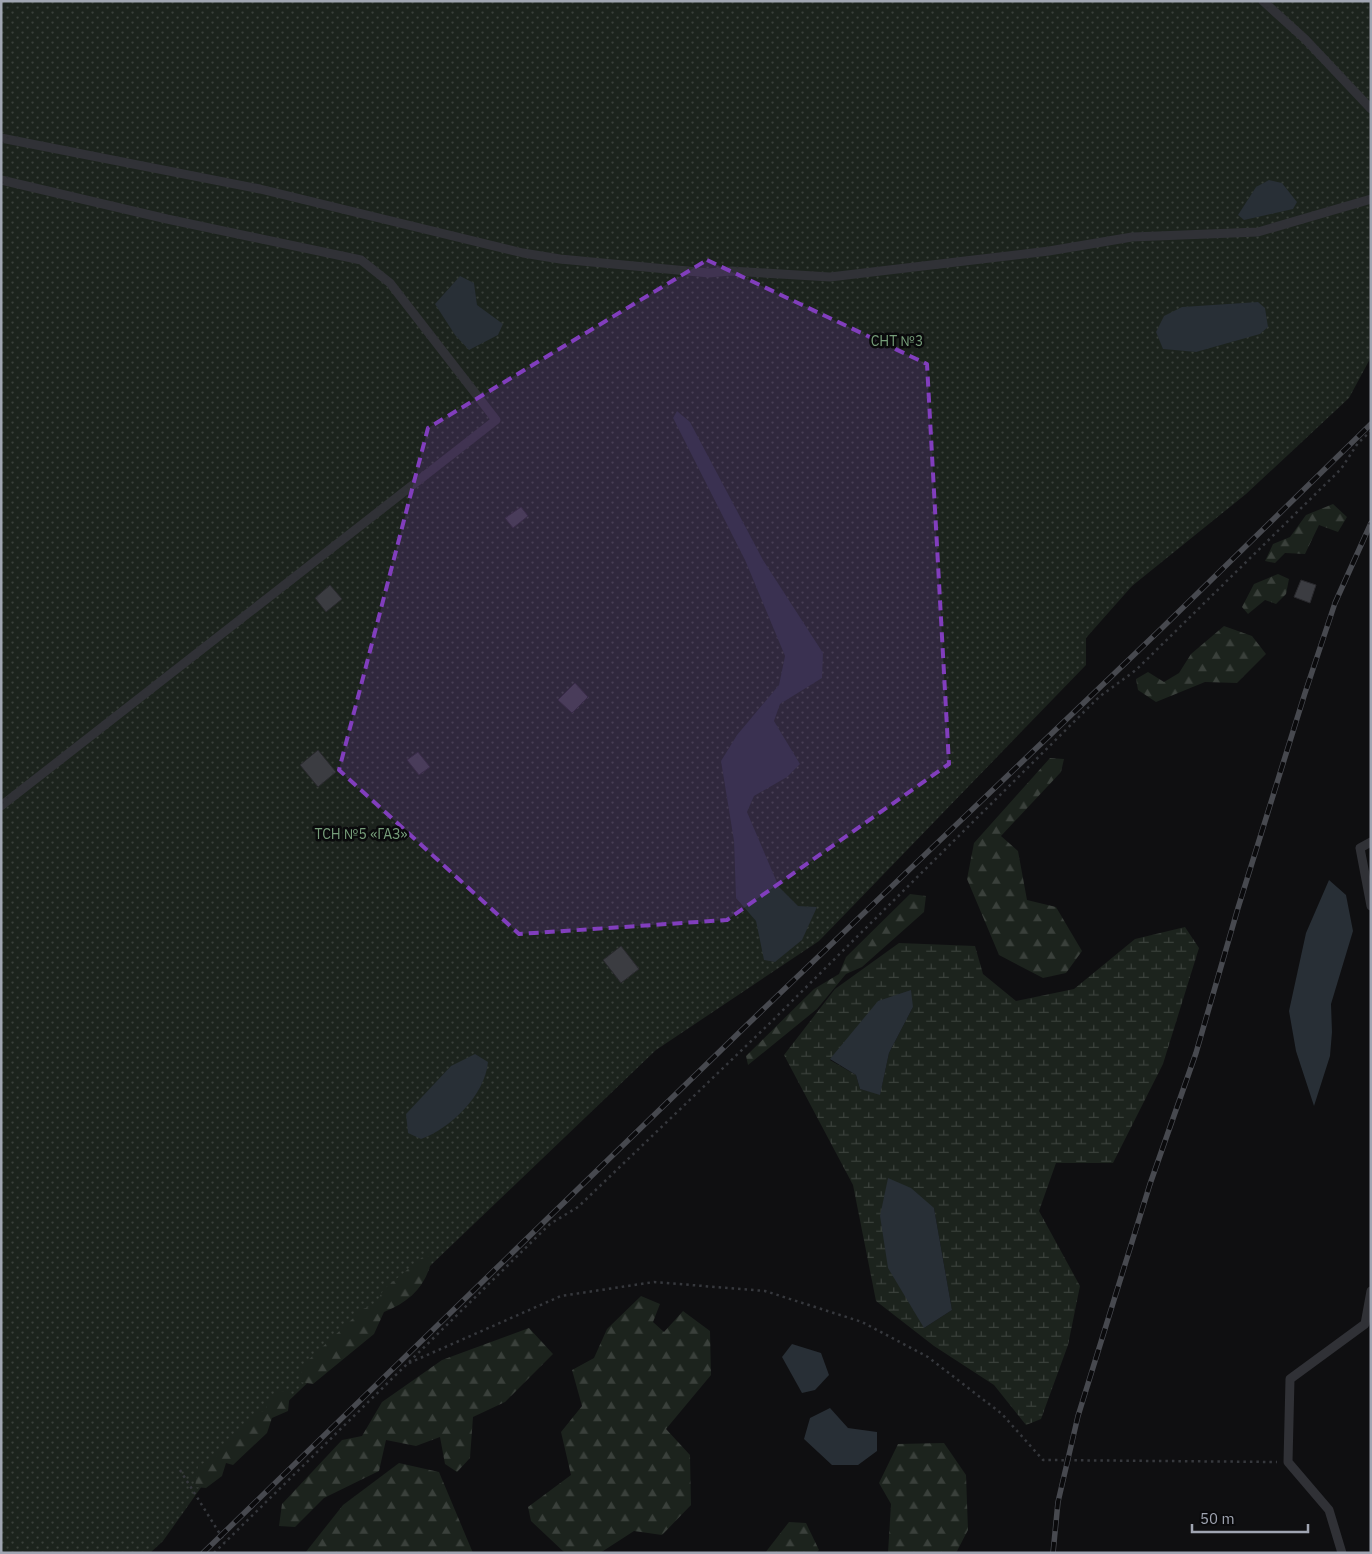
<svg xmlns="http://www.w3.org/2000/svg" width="1372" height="1554" viewBox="0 0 1372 1554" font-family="'IBM Plex Sans',sans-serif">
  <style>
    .grass { fill: url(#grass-dots) }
    .forest { fill: url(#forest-firs) }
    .wetland { fill: url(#wetland-marsh); fill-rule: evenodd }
    .water { fill: #282f36 }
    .building { fill: #3b3c41; stroke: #29292d }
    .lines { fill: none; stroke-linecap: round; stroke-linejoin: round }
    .path { stroke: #36383d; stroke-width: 2.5; stroke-dasharray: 2.5 4; stroke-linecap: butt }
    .lane { stroke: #303136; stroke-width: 9 }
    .rail-casing { stroke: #47494f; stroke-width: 5.5 }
    .rail { stroke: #0a0a0c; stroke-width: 4; stroke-dasharray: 11; stroke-linecap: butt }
    .marked { fill: #813ebd; fill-opacity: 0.2; stroke: #813ebd; stroke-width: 4; stroke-dasharray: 10 6; stroke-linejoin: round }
    .labels { text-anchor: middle; stroke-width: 5; stroke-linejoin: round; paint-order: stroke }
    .park-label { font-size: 14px; fill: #769e7a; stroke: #0a0a0c }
  </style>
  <defs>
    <pattern id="grass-dots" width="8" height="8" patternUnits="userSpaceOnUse" patternTransform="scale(1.25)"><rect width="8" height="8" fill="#1c231d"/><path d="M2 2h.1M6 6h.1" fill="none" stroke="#3a403b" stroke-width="1.8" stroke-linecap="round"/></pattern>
    <pattern id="forest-firs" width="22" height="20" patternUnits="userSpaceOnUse" patternTransform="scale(1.25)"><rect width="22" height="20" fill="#1c231d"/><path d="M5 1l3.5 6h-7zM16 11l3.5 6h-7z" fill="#3a403b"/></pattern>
    <pattern id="wetland-marsh" width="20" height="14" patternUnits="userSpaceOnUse" patternTransform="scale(1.25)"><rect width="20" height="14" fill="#1c231d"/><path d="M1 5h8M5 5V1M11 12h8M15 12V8" fill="none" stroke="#3a403b"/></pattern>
  </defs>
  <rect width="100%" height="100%" fill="#0f0f11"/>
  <path class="grass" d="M1,1H1371V357L1349,398L1246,494L1132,586L1086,638V665L819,941L656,1050L207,1479L163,1541L150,1553H1Z"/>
  <g class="forest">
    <path d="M1333,504L1347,517L1338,532L1319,525L1305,554L1285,553L1275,563L1265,561L1273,544L1290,537L1306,515Z"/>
    <path d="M1278,574L1289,579L1286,594L1276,604L1265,600L1248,614L1242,607L1254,584Z"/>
    <path d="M1224,626L1252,636L1266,654L1237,683L1205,682L1156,702L1138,690L1136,679L1148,672L1164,682L1179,673L1191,654Z"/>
    <path d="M1050,758L1064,759L1061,772L1001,836L1018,851L1027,900L1056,907L1082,951L1066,973L1043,978L999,955L967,879L974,843Z"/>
    <path d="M910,894L926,896L924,912L862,967L846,974L817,1009L748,1065L746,1056L814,989L839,974L846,957Z"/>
    <path d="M425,1255L432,1258C427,1285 410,1302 384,1312L374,1334L313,1384L300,1382L302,1366L363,1309L375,1305L384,1289Z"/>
    <path d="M641,1296L660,1304L653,1322L664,1332L683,1311L710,1331L711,1375L666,1429L690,1455L691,1505L662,1535L634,1531L600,1553H565L531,1521L528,1507L571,1475L561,1432L582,1406L572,1370L594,1358L607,1329Z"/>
    <path d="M529,1328L553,1354L505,1402L473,1417L470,1458L457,1472L445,1464L440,1437L416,1446L386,1440L379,1471L324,1498L295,1527L279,1526L282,1504L342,1440L362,1436L382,1402L442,1360Z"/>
    <path d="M282,1391L290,1393L288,1411L272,1418L267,1433L233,1465L226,1463L222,1476L206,1488L195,1487L198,1466L219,1455L225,1442L256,1412L265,1411L270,1399Z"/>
    <path d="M944,1443L966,1475L968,1530L956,1553H888L891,1504L879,1483L898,1444Z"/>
    <path d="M399,1463L439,1472L473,1553H305L343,1505Z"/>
    <path d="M789,1522L806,1523L819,1550L816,1553H765Z"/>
  </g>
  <path class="wetland" d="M1185,927L1199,948L1163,1064L1113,1163H1056L1039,1211L1080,1286L1068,1345L1041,1419L1026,1425L994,1385L934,1346L876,1301L853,1185L784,1055L835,989L899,943L975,946L983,974L1016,1001L1074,989L1135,939ZM913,1007L889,1053L880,1094L860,1089L856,1075L830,1060L844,1043ZM934,1208L952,1310L924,1328Z"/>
  <g class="water">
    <path d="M1269,180L1282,183L1297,202L1293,209L1244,220L1238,215L1256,187Z"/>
    <path d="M460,276L474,283L477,305L503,324L498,335L469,350L455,335L435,304Z"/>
    <path d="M1258,302L1265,308L1268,327L1260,334L1196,352L1163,349L1156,332L1164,316L1182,307Z"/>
    <path d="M677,411L690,422L763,560L823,653L822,678L780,704L774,721L800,764L787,777L754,796L747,812L779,887L798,906L817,907L802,940L775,962L764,960L756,921L736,898L734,841L721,761L737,735L779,685L785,656L745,560L673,418Z"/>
    <path d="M1329,880L1346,895L1353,931L1331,1004L1332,1032L1330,1056L1314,1106L1296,1051L1289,1011L1306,933Z"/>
    <path d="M911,990L913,1007L889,1053L880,1095L860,1089L856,1075L830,1059L878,1001Z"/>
    <path d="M475,1054L488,1062C485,1095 451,1128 421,1139L408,1133L406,1114L451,1066Z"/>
    <path d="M888,1178L911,1188L934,1208L952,1310L924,1328L888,1268L880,1216Z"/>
    <path d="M792,1344L821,1353L829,1375L815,1390L802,1393L782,1357Z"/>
    <path d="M830,1408L848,1428L877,1432V1451L858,1465H832L804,1439L810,1418Z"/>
  </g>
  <g class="building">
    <path d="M521,507L528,516L513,528L505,518Z"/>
    <path d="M1301,580L1316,585L1310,603L1294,597Z"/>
    <path d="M330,585L342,599L326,612L315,598Z"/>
    <path d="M575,683L588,697L572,713L558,700Z"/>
    <path d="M318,750L336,772L318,787L300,765Z"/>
    <path d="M418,752L430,767L419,775L407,760Z"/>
    <path d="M621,946L639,969L621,983L603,960Z"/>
  </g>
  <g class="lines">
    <g class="path">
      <path d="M409,1363L561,1296L654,1282L765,1291L862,1322L928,1357L1002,1414L1043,1460L1277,1462"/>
      <path d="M180,1470L225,1542"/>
      <path d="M214,1553L550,1224L578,1207L771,1022L1099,697L1136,670L1341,469L1358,443L1371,431"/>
    </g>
    <g class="lane">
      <path d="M1263,1L1305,39L1371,109"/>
      <path d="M1,138L260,189L523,253L560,259L709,273L731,271L830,277L1049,251L1132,237L1258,232L1371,199"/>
      <path d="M1,180L167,219L361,260L390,283L496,420L1,806"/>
      <path d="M1371,842L1360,848L1371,906"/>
      <path d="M1342,1553L1329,1510L1288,1462L1290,1379L1365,1324L1371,1291"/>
    </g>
    <defs>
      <g id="rail">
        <path d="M203,1553L749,1023L1162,628L1371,424"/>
        <path d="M1053,1553L1058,1502L1078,1416L1150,1184L1196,1053L1238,908L1305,693L1335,603L1371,523"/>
      </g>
    </defs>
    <use href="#rail" class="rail-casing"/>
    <use href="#rail" class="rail"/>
  </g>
  <path class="marked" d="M707,260L927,364L949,764L727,920L519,934L339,770L428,428Z"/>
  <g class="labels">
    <g class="park-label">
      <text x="897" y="346">СНТ №3</text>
      <text x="361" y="839">ТСН №5 «ГАЗ»</text>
    </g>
  </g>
  <rect width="1372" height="1554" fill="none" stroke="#a0a5b2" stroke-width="5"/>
  <path d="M1192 1524v8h116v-8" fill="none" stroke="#a0a5b2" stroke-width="2.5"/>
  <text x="1200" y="1524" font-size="15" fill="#a0a5b2" stroke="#0a0a0c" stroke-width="4" paint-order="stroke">50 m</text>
</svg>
